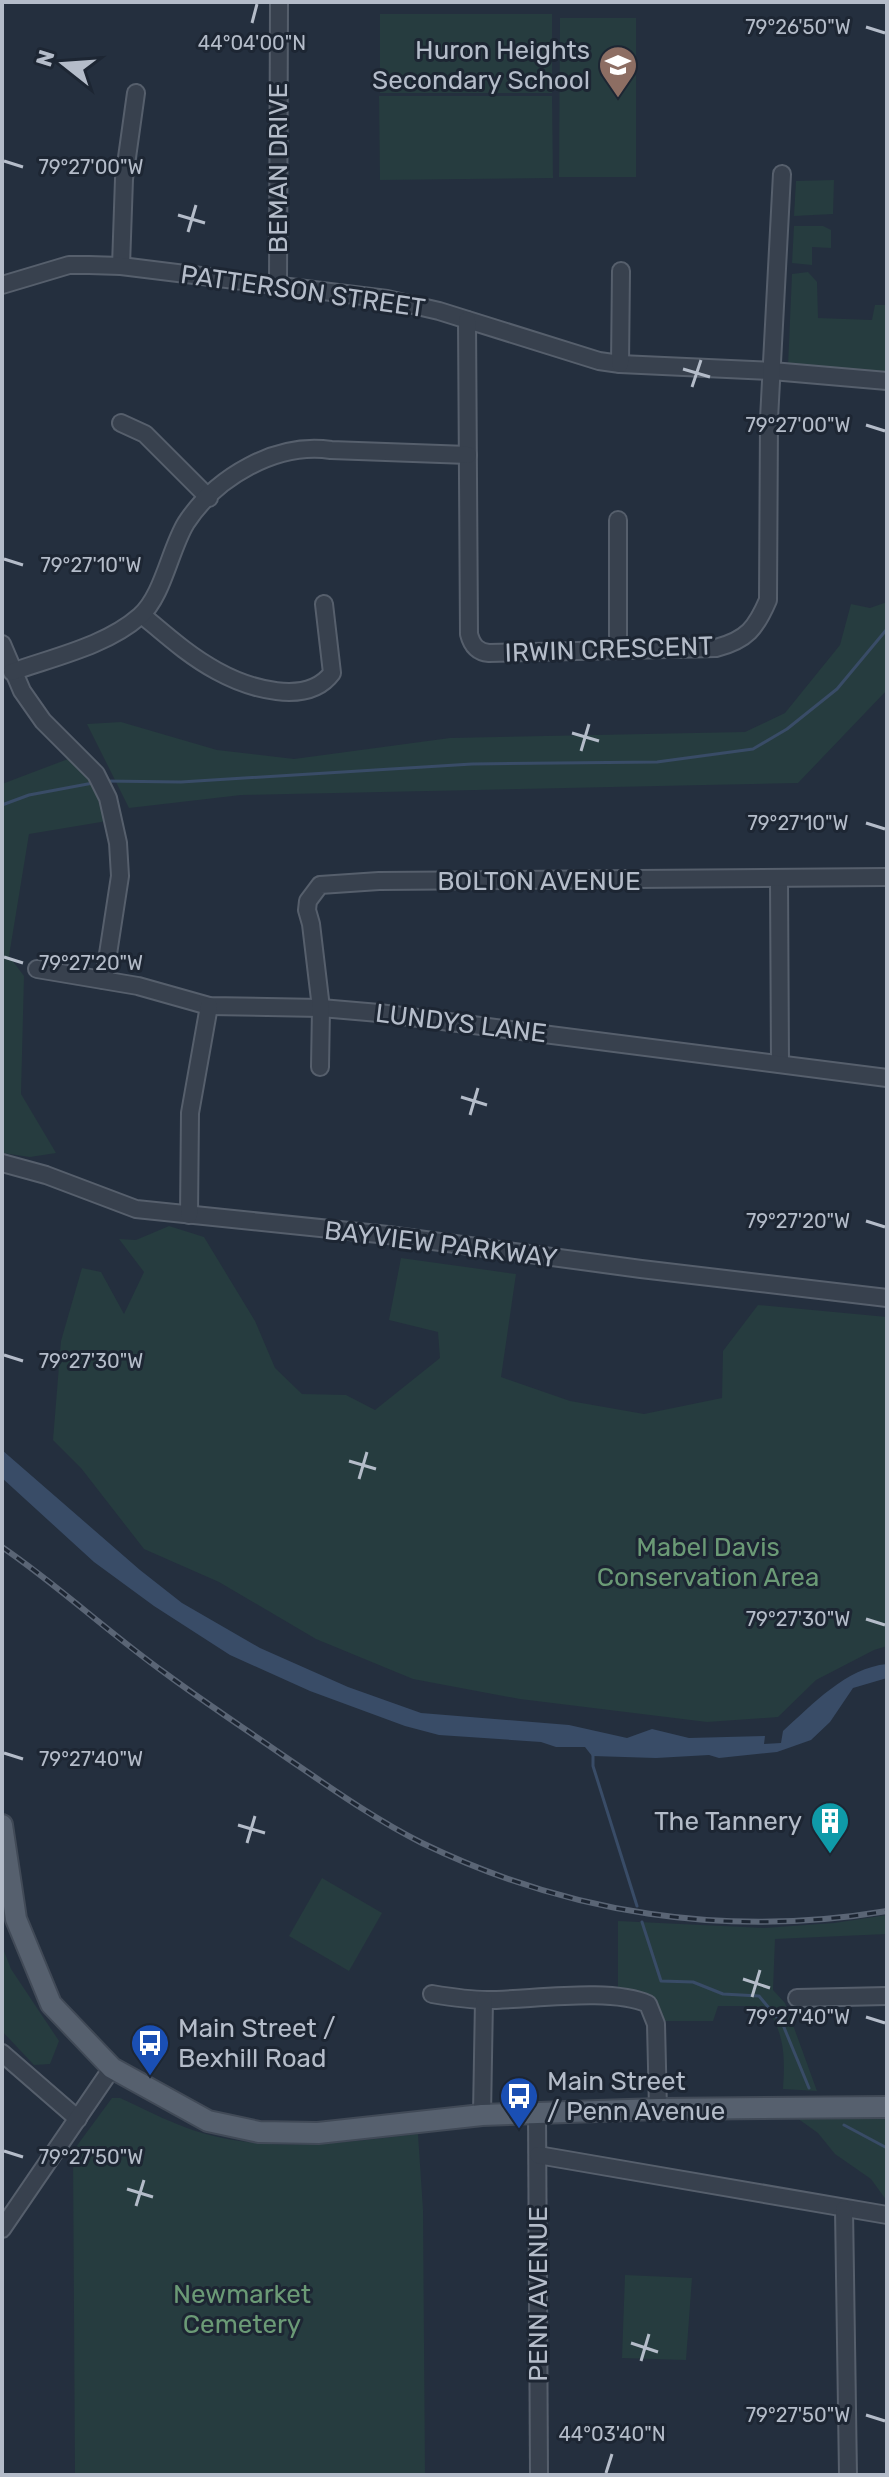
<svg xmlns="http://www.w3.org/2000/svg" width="889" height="2477" viewBox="0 0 889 2477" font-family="Rubik,sans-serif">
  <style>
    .green { fill: #263c3f }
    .water { fill: #394c67 }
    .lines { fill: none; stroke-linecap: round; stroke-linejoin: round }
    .stream { stroke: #394c67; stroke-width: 3 }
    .minor-casing { stroke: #565f6c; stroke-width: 20 }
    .major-casing { stroke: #414a57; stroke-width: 24 }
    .minor { stroke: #38414e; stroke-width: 16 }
    .major { stroke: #56606e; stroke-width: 20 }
    .rail-casing { stroke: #5a6575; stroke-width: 6 }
    .rail { stroke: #1d2633; stroke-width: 3; stroke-dasharray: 9; stroke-linecap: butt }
    .ticks { fill: none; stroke: #b4bcc9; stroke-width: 3 }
    .labels { text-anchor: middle; stroke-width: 6; stroke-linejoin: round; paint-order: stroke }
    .poi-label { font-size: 26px; fill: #b4bcc9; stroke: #1d2633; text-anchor: end }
    .street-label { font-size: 26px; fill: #b4bcc9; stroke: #1d2633 }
    .park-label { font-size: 26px; fill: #6b9a76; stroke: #1d2633 }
    .ticks-label { font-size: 20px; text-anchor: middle; fill: #b4bcc9; stroke: #1d2633; stroke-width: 6; stroke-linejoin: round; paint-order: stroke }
  </style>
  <rect width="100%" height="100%" fill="#242f3e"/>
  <g class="green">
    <rect x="380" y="14" width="172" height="79"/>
    <path d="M560,18H636V177H559Z"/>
    <path d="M379,96H552L553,178L380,180Z"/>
    <path d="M834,180L833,214L794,216L796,181Z"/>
    <path d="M794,226H823L831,230V248L812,247V265L792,263Z"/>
    <path d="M808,272L817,282L818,318L872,320L875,305H887V373L788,367L792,274Z"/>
    <path d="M887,602V690L798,783L241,795L129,808L87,724L121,722L217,750L294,759L450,738L745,732L785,713L840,645L851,604L870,608Z"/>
    <path d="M68,759L89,777L107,821L29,834L9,956L24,976L21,1094L56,1153L30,1157L2,1153V784Z"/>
    <path d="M169,1226L204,1237L255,1321L275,1368L302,1394L346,1395L375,1410L440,1358L438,1332L389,1320L401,1258L516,1274L501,1377L570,1401L644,1414L722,1398L723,1351L758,1305L887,1317V1646L874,1650L816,1680L778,1717L707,1722L520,1699L413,1679L316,1639L219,1582L144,1549L81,1468L53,1440L61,1341L82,1268L101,1272L124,1314L144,1272L119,1239L136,1240Z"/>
    <path d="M322,1878L382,1913L349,1971L289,1936Z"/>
    <path d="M887,1915V1934L775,1939L773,1990L785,2003L817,2091L783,2089C785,2058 785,2034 767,2009L748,2006H718L713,2021H662C654,1994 643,1993 618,1989V1921L764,1928L834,1923Z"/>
    <path d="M2,1946L11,1969L59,2041L50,2064L34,2065L2,2031Z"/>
    <path d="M112,2098H120C142,2108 165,2120 187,2128C263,2155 340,2143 418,2134L423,2210L425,2475H75L73,2151Z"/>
    <path d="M797,2118L887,2119V2201L871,2179L835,2154L818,2133Z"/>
    <path d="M625,2275L692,2278L686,2360L622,2358Z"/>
  </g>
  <path class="water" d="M2,1450L140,1570L182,1603L260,1648L348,1687L421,1713L569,1725L627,1738L652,1729L689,1738L765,1736L764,1744L781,1743L783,1731C813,1704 846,1668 887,1664V1678L853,1688L830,1722L811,1740L777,1752L719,1758L709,1755L656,1758L592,1756L585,1747H556L541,1742L439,1735L405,1726L310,1691L230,1655L154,1606L94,1562L2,1478Z"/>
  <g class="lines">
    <g class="stream">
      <path d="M104,781L181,782L472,764L657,762L753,749L787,729L837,689L887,629"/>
      <path d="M2,805L29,795L93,783"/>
      <path d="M593,1753V1766L637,1906"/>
      <path d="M642,1922L661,1981L693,1982L723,1994L759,1996L783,2025L809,2088"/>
      <path d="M844,2125L887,2148"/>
    </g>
    <defs>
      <g id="minor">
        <path d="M121,266L124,179L136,93"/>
        <path d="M2,285L69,265H89L121,266L387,299L439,311L599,361L620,364L772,371L887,381"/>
        <path d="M278,287L279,2"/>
        <path d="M467,320L469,634C472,646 478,652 489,653L716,648C747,640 756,628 768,600L769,419L782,174"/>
        <path d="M620,364L621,271"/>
        <path d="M121,423L145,434L209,498"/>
        <path d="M618,520V650"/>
        <path d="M142,615C166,635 189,656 217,671C248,688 307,707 332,673L324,604"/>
        <path d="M2,644L22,691L43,721L96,774L108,798L118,843L120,876L104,980"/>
        <path d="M12,672C54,657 106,646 140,616C163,596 170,549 186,523C216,477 276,442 331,450L468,455"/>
        <path d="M779,879L780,1064"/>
        <path d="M37,969L138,986L209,1006L321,1008L379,1013L887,1078"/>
        <path d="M320,1067L321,1008L311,924L307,910L308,901L320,885L379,881L887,877"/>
        <path d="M2,1163L46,1175L136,1209L388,1235L641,1269L887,1298"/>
        <path d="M189,1215L190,1113L209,1006"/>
        <path d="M432,1994C450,1997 469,2000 487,2000C530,2000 611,1987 648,2004L656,2024L658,2109"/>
        <path d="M797,1998L887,1996"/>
        <path d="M2,2053L78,2119"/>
        <path d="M537,2113L539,2475"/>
        <path d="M482,2115L484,2000"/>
        <path d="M538,2155L887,2215"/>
        <path d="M844,2209L848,2475"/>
        <path d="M2,2229L112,2068"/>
      </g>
      <path id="major" d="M2,1825L16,1919L51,2004L112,2068L208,2121L259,2132L318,2133L482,2115L658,2109L887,2107"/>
    </defs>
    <use href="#minor" class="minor-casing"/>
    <use href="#major" class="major-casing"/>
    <use href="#minor" class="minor"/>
    <use href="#major" class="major"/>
    <defs>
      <path id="rail" d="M2,1547C59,1586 109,1633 165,1673C204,1702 244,1728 284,1756C328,1786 374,1819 422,1843C568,1914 727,1938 887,1911"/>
    </defs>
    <use href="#rail" class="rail-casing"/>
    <use href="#rail" class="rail"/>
  </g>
  <path class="ticks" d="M252,23L257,4M866,27L885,33M4,161L23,167M178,215L205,223M188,232L196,205M683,369L710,377M692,387L701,360M866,425L885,431M4,559L23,565M572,733L599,741M581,751L589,724M866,823L885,829M4,957L23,963M461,1097L487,1105M470,1115L478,1088M866,1221L885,1227M4,1355L23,1361M349,1461L376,1469M359,1479L367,1452M866,1619L885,1625M4,1753L23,1759M238,1825L265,1833M247,1843L255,1816M743,1979L770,1988M752,1997L760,1970M866,2017L885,2023M4,2151L23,2157M127,2189L153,2197M136,2206L144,2180M631,2343L658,2352M641,2361L649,2334M866,2415L885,2421M606,2473L612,2454"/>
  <defs>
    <symbol id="school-pin" viewBox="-11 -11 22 30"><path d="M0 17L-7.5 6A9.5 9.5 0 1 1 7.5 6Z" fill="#8d6e63" stroke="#1d2633"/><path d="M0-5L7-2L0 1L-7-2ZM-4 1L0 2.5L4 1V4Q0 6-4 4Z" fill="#fff"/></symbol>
    <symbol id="building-pin" viewBox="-11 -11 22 30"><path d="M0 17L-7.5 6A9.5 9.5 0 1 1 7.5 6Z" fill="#0f9aa8" stroke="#1d2633"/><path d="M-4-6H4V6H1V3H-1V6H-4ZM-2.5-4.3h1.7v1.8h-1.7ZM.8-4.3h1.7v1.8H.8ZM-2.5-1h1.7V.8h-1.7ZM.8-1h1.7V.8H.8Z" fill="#fff"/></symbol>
    <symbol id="bus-pin" viewBox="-11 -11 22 30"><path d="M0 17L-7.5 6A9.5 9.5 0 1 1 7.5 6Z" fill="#1a4fb4" stroke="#1d2633"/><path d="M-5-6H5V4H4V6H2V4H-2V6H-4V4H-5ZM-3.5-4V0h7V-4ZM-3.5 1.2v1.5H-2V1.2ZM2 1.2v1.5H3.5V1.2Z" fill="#fff"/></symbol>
  </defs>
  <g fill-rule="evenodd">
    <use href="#school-pin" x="596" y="43" width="44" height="60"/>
    <use href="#building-pin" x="808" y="1799" width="44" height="60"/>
    <use href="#bus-pin" x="128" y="2021" width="44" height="60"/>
    <use href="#bus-pin" x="497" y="2074" width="44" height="60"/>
  </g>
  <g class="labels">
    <g class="poi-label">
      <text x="590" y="59">Huron Heights<tspan x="590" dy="30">Secondary School</tspan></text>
      <text x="802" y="1830">The Tannery</text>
      <text x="178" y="2037" text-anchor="start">Main Street /<tspan x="178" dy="30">Bexhill Road</tspan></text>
      <text x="547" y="2090" text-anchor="start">Main Street<tspan x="547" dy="30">/ Penn Avenue</tspan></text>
    </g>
    <g class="street-label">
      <text transform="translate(278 168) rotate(-90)" y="9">BEMAN DRIVE</text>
      <text transform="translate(303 291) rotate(8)" y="9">PATTERSON STREET</text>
      <text transform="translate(609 649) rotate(-2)" y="9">IRWIN CRESCENT</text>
      <text x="539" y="890">BOLTON AVENUE</text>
      <text transform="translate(461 1023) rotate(7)" y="9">LUNDYS LANE</text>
      <text transform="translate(441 1244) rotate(7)" y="9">BAYVIEW PARKWAY</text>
      <text transform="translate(538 2294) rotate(-90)" y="9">PENN AVENUE</text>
    </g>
    <g class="park-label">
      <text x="708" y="1556">Mabel Davis<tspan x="708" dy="30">Conservation Area</tspan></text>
      <text x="242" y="2303">Newmarket<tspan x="242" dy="30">Cemetery</tspan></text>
    </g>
  </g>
  <g class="ticks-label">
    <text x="798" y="34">79°26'50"W</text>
    <text x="252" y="50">44°04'00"N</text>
    <text x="91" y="174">79°27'00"W</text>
    <text x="798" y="432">79°27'00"W</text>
    <text x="91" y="572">79°27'10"W</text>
    <text x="798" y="830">79°27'10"W</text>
    <text x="91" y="970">79°27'20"W</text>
    <text x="798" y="1228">79°27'20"W</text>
    <text x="91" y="1368">79°27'30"W</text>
    <text x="798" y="1626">79°27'30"W</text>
    <text x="91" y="1766">79°27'40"W</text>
    <text x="798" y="2024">79°27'40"W</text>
    <text x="91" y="2164">79°27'50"W</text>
    <text x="798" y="2422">79°27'50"W</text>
    <text x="612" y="2441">44°03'40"N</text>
  </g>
  <rect width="889" height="2477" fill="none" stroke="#b4bcc9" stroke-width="8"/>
  <g transform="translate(64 64) rotate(287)" stroke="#1d2633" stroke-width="6" paint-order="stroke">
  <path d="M0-6L14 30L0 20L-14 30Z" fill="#b4bcc9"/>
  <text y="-12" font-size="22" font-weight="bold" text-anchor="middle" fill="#b4bcc9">N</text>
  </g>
</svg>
